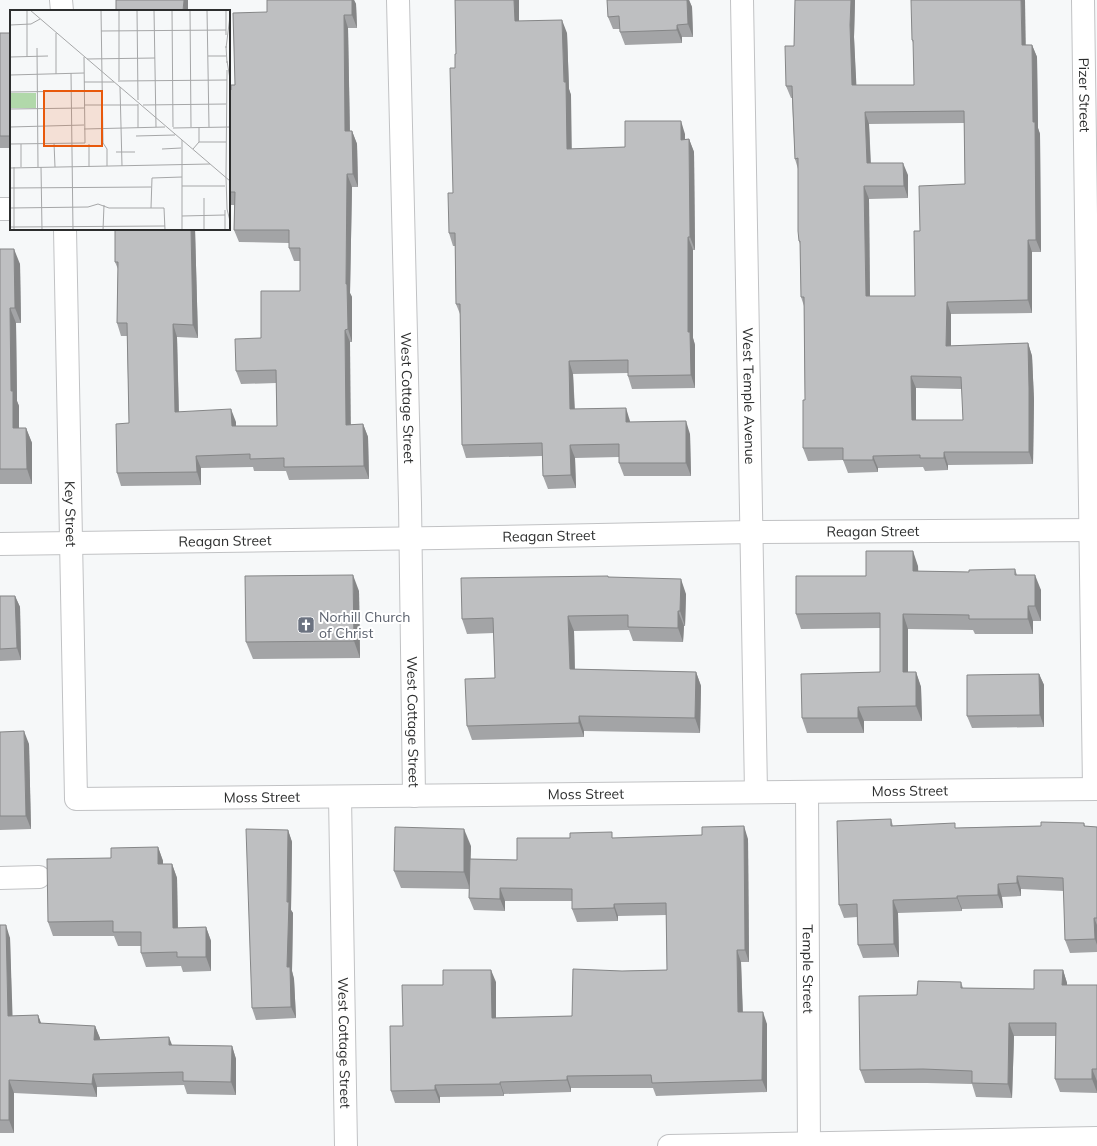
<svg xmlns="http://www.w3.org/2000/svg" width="1097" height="1146" viewBox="0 0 1097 1146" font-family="Mulish,sans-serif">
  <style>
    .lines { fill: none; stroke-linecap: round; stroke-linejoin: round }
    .minor-casing { stroke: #c1c2c4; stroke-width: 24 }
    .minor { stroke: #fff; stroke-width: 22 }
    .wall { fill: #a3a4a6; fill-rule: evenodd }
    .shaded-wall { fill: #858687 }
    .building { fill: #bebfc1; stroke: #858687; fill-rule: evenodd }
    .labels { text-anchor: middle; stroke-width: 4; stroke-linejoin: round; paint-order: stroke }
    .street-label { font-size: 14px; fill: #2d2e2e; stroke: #fff }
    .worship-label { font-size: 14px; fill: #5b616d; stroke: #fff; text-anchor: start }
    .inset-road { fill: none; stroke: #a6a7a8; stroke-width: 1 }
    .view { fill: #e8590c; fill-opacity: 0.15; stroke: #e8590c; stroke-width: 2 }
    .inset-edge { fill: none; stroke: #2d2e2e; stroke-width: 2 }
  </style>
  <rect width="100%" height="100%" fill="#f6f8f9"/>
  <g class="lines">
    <defs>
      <g id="minor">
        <path d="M61,0L62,11"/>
        <path id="s1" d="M398,0L410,503L414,796"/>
        <path id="s2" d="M742,0L756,792"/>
        <path id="s3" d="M1083,0L1094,789"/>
        <path d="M0,209H11"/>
        <path id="s4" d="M65,229L76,799L1097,789"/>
        <path id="s5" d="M0,544L439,538L752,532L1097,530"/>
        <path id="s6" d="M807,792L809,1146"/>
        <path id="s7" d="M340,797L346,1146"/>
        <path d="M0,878L39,877"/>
        <path d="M669,1146L1097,1138"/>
      </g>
    </defs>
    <use href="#minor" class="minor-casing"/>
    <use href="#minor" class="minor"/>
  </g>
  <g class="wall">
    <path d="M267,0H354L356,4L357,28H348L350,131H352L357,144L358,187H352L350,293L352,297V342H350V425L363,424L368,437L369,479L289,480L286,471H254L253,467L201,468V485L121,486L117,473L129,423L127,336H121L117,323L118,269L115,262L195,229L198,338L177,337L179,412L236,422V426H277L276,383L241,384L236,371L300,291V261H294L289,248V243L239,242L234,230V205H229V90H231L235,85L267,12Z"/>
    <path d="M455,0H519V21L567,33L569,89L571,95V149L625,147L685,134V139H689L694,152L695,250H693V338L695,345V388L632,389L628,376V373L573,374L575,409L630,422L690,434L691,476H624L619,463V457L575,458L576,488L548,489L543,476L542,456L466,458L462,445L460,314L456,304L455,246H453L449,233L453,193L456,54Z"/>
    <path d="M607,0H689L692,7L693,37H682V43L625,45L620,32V29H613L608,17Z"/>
    <path d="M795,0H855L854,37L856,85H914V45L912,40L1032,45L1037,57L1038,128L1040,134L1041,252H1032V313L951,314V346L1028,343L1032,356L1034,400L1033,464L948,465V470L925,471L923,467L878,468V472L848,473L843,460L808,461L803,448L805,400L804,306L801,297L800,244L799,241L798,169L795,159L792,98H791L786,86L794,46ZM964,123L965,184L920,231L915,296H870L869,199L908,198V175L871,163L869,124ZM916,388L962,389L963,420H916Z"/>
    <rect x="0" y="33" width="11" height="115"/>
    <path d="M0,249L20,264L21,323H16L17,401L19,406V428H26L32,443V484H0Z"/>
    <path d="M918,566V571L969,572L1015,569L1017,575L1041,590V621H1033V634H975L973,630L908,629V672H916L921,687L922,721H864V733H807L802,718L880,672V628L801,629L796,614L866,576Z"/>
    <path d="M608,577L686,594L685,626H684L683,642L633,641L629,630L574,631L575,669L696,672L701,686L700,733L584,731V737L472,740L467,726L495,678L494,633L467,634L462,619Z"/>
    <path d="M359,591L360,658L253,659L246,642Z"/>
    <path d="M0,596H15L20,607L21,660L0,661Z"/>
    <path d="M1039,674L1044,685V727L972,728L967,716Z"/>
    <path d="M0,732L29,744L31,829L0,830Z"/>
    <path d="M891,819L893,826L957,828L1041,826L1084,823L1085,826L1097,827V952L1070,953L1065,940L1064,891L1021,889V896L1002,897L1003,908L962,909V911L898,913L899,957L863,958L858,945L857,917L844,918L839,905Z"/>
    <path d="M288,830L292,842L291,910L293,913L292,971L294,979L296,1018L256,1020L252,1008Z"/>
    <path d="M570,838H614L748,839L749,962H741L743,1012L767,1024V1092L656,1096L653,1088H571V1092L504,1094V1096L440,1097V1103H395L391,1091L403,1026L443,985L496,982V1018L572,1016L622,971L667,970L666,915L618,916V921L577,922L572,909V901H505V911L474,910L469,898V889L401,888L394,871L471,846L470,859L517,860Z"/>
    <path d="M158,847L163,861V864H172L177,878L178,928L206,927L211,941V971L183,972L181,966L146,967L141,953V946H118L114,936H53L48,922L111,858Z"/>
    <path d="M0,925L10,938L12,1016L38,1015L41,1024L95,1026L100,1039L172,1045L232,1046L236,1059V1095L187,1094L184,1085L97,1087V1097L14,1093V1133H0Z"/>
    <path d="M1063,970L1067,983V985H1097V1093L1060,1092L1055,1079L1056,1036H1014L1012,1098L976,1097L972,1084L927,1083H865L860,1070L961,982L963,988L1034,989Z"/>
  </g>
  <g class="shaded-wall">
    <path d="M184,0H188V11H183Z"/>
    <path d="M352,0H354L356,4L357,28L352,15Z"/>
    <path d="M514,0H519V34L515,21Z"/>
    <path d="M687,0H689L692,7L693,37L688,24Z"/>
    <path d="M851,0H855L854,37L857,97L852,85L850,25Z"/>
    <path d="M1021,0H1025L1026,57L1022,45Z"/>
    <path d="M344,15L348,28L350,144L345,131Z"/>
    <path d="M562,20L567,33L569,89L571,95L572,162L567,149Z"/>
    <path d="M677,25L682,37V43L677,30Z"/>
    <path d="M1032,45L1037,57L1038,128L1040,134L1041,252L1036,240L1033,122Z"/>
    <path d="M865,112L869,124L871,176L867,163Z"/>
    <path d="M681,121L685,134V152L681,140Z"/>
    <path d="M352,131L357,144L358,187L353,174Z"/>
    <path d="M689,139L694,152L695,250L690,237Z"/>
    <path d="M903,163L908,175V198L904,186Z"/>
    <path d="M347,174L352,187L350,293L352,297V342L348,329L346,284Z"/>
    <path d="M864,186L869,199L870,309L866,296Z"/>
    <path d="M191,229H195L198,338L193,325Z"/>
    <path d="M688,237L693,250V338L695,345V388L691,375L688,332Z"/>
    <path d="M1028,240L1032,252V313L1028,300Z"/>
    <path d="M14,249L20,264L21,323L15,308Z"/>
    <path d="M947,302L951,314V358L946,346Z"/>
    <path d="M10,308L16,323L17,401L19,406V443L13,428L11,391Z"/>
    <path d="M173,324L177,337L179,425L175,412Z"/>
    <path d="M345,330L350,342L351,437L346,425Z"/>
    <path d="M1028,343L1032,356L1034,400L1033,464L1029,452Z"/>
    <path d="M569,361L573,374L575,422L570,409Z"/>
    <path d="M911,376L916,388V433L912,420Z"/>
    <path d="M626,408L630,421V435L626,422Z"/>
    <path d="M231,409L236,422V439L232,426Z"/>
    <path d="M686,421L690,434L691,476L686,463Z"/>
    <path d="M363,424L368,437L369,479L364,466Z"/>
    <path d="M26,428L32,443V484L27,469Z"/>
    <path d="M570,445L575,458L576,488L571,475Z"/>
    <path d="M944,452L948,465V470L944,458Z"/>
    <path d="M196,456L201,468V485L197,472Z"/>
    <path d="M873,456L878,468V472L873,460Z"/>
    <path d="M913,551L918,566L919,586L913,571Z"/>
    <path d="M353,575L359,591L360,658L354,641Z"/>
    <path d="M1035,575L1041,590V621L1035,606Z"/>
    <path d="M681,579L686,594L685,626L680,611Z"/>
    <path d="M15,596L20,607L21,660L17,648Z"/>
    <path d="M1028,606L1033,621V634L1028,619Z"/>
    <path d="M678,611L684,626L683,642L678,628Z"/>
    <path d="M903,614L908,629V687L903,672Z"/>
    <path d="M568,616L574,631L575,684L570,669Z"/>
    <path d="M696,672L701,686L700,733L695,718Z"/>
    <path d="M916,672L921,687L922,721L916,706Z"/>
    <path d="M1039,674L1044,685V727L1040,715Z"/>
    <path d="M858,707L864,721V733L858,718Z"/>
    <path d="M579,716L584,731V737L579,723Z"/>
    <path d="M24,731L29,744L31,829L26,816Z"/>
    <path d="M744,826L748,839L749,962L745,950Z"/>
    <path d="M464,829L471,846L470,889L464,872Z"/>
    <path d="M288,830L292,842L291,910L293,913L292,971L294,979L296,1018L291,1007L287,967Z"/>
    <path d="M158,847L163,861V878L158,864Z"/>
    <path d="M172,864L177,878L178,942L173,928Z"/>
    <path d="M1017,876L1021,889V896L1017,883Z"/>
    <path d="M998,884L1002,897L1003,908L998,895Z"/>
    <path d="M500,888L505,901V911L500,899Z"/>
    <path d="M957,896L962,909V911L957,898Z"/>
    <path d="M893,900L898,913L899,957L894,944Z"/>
    <path d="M614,904L618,916V921L614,908Z"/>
    <path d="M1094,918L1097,925V945L1095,939Z"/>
    <path d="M6,925L10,938L13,1029L8,1016Z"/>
    <path d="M206,927L211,941V971L206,957Z"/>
    <path d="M737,950L741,962L743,1024L738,1012Z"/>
    <path d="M491,970L496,982V1031L492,1018Z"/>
    <path d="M1063,970L1067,983V998L1062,985Z"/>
    <path d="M763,1012L767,1024V1092L762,1080Z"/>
    <path d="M38,1015L43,1028L39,1023Z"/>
    <path d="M1009,1023L1014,1036L1012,1098L1008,1084Z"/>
    <path d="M95,1026L100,1038L99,1052L94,1040Z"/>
    <path d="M169,1037L174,1050L169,1045Z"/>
    <path d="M232,1046L236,1059V1095L231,1082Z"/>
    <path d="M1092,1069L1097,1081V1092L1092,1079Z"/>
    <path d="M93,1074L97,1087V1097L92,1084Z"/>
    <path d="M567,1076L571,1088V1092L567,1080Z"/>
    <path d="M9,1080L14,1093V1133L9,1120Z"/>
    <path d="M500,1082L504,1094V1096L500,1084Z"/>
    <path d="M435,1085L440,1097V1103L435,1090Z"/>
  </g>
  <g class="building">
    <path d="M116,0H184L183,11H116Z"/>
    <path d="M267,0H352V15H344L345,131H352L353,174H347L346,284H347L348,329L345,330L346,425L363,424L364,466L284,467V458L250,459V454L196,456L197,472L117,473L116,424L129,423L127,323H117L118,262H115V229H191L193,325L173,324L175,412L231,409L232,426H277L276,370L236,371L235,339L261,338V291H300V248H289V230H234L235,192H229V90H231V85H235L233,13L267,12Z"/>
    <path d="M455,0H514L515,21L562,20L564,82H566L567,149L625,147V121H681V140L689,139L690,237H688V332H690L691,375L628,376V360L569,361L570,409L626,408V422L686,421V463H619V444L570,445L571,475L543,476L542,443L462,445L460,304H456L455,233H449L448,193H453L450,68H455V54H456Z"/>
    <path d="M607,0H687L688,24L677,25V30L620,32L619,16L608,17Z"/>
    <path d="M795,0H851L850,25L852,85H914L913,40H912L911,0H1021L1022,45H1032L1033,122H1035L1036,240H1028V300L947,302L946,346L1028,343L1029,388V452H944V458H920V455L873,456V460H843V448H803V400H805L804,297H801L800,241H799L798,231V158L795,159L792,86H786L785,46H794ZM964,111L965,184L919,186L920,231H914L915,296H866L864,186H904L903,163H867L865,112ZM911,376L961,377L963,420H912Z"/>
    <rect x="0" y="33" width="11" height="103"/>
    <path d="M0,249H14L15,308H10L11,391H13V428H26L27,469H0Z"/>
    <path d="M866,551H913V571L969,572V570L1015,569V575H1035V606H1028V619H969V615L903,614V672H916V706L858,707V718H802L801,674L880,672V613L796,614V576H866Z"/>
    <path d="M353,575L354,641L246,642L245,576Z"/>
    <path d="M608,576V577L681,579L680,611H678V628L628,627V615L568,616L570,669L696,672L695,718L579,716V723L467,726L465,679L495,678L493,618L462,619L461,578Z"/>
    <path d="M0,596H15L17,648L0,649Z"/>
    <path d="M1039,674L1040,715L967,716V675Z"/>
    <path d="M24,731L26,816H0V732Z"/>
    <path d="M891,819V826L955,823V828L1041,826V822L1084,823V826L1097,827V918H1094L1095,939L1065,940L1063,878L1017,876V883L998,884V895L957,896V898L893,900L894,944L858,945L857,904L839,905L837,821Z"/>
    <path d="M744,826L745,950H737L738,1012H763L762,1080L652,1083L651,1075L567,1076V1080L500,1082V1084L435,1085V1090L391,1091L390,1026H403L402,985H443V970H491L492,1018L572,1016L573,969L622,971L667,970L666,903L614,904V908L572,909V889L500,888V899L469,898L470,859L517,860V838H570V833L612,832V838L702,835V827Z"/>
    <path d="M395,827L464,829V872L394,871Z"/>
    <path d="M246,829L288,830L287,902H289L287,967H290L291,1007L252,1008Z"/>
    <path d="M158,847V864H172L173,928L206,927V957H177V952L141,953V932H113V921L48,922L47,859L111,858V848Z"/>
    <path d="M0,925H6L8,1016L38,1015L39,1023L95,1026L94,1040L169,1037V1045L232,1046L231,1082L183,1081V1072L93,1074L92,1084L9,1080V1120H0Z"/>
    <path d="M1034,970H1063L1062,985H1097V1069H1092V1079H1055L1056,1023H1009L1008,1084L972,1083V1071L923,1069L860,1070L859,996L917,995L918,981L961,982V988L1034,989Z"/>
  </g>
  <defs>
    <symbol id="church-square" viewBox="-11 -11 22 22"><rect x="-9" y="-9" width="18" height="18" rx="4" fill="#6b7280" stroke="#fff"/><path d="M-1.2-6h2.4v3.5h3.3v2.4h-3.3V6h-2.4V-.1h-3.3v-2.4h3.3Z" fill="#fff"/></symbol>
  </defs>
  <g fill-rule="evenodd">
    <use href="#church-square" x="296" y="615" width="20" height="20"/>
  </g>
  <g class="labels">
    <g class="street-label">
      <text dy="5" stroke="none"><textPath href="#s3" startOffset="95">Pizer Street</textPath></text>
      <text dy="5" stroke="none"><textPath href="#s2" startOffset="396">West Temple Avenue</textPath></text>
      <text dy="5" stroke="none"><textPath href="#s1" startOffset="398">West Cottage Street</textPath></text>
      <text dy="5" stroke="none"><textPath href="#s4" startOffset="285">Key Street</textPath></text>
      <text dy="5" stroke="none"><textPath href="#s5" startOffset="873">Reagan Street</textPath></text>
      <text dy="5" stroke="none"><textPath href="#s5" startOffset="549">Reagan Street</textPath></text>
      <text dy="5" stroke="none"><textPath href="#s5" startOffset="225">Reagan Street</textPath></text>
      <text dy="5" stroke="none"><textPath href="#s1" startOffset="722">West Cottage Street</textPath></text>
      <text dy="5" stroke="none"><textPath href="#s4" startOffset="1404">Moss Street</textPath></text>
      <text dy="5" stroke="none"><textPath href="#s4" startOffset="1080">Moss Street</textPath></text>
      <text dy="5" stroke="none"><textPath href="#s4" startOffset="756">Moss Street</textPath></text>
      <text dy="5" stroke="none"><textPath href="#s6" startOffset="177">Temple Street</textPath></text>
      <text dy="5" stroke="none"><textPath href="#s7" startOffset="246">West Cottage Street</textPath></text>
    </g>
    <g class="worship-label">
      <text x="319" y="622">Norhill Church<tspan x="319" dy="16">of Christ</tspan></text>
    </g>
  </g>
  <g transform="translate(10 10)">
    <rect width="220" height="220" fill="#f6f8f9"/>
    <path d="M0,83H26V98H0Z" fill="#b1d8aa"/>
    <path d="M7 90a6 6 0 1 1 12 0a6 6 0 1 1-12 0Z" fill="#b1d8aa"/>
    <path class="inset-road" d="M17,0V47M20,0L220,171M91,0L93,133L97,139V156M109,0V72M127,0L128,90M144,0L146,117M162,0L163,117M180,0L181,117M197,0L199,117M0,15L21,14L30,9M91,21L216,20M46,23V64M0,24V47M216,25V0M216,36L217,53M27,38L28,157M216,38L220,6M198,46H216M0,47L38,46M77,49L145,48M217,51L220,69M217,60L216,167L217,199L220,211M61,63L63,220M0,65L74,63M110,71L217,70M74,72H104M110,77L112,156M0,82L74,81M74,95H128M133,95L216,94M0,99L74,98M0,117L74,115M128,118V94M163,118L220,117M74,119L155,117M126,126L165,125M189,132H216M44,133L45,157M0,134L75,133L74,47M11,134V157M79,134V157M152,139L171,138M183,139L189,132V117M106,142H125M4,157V220M31,157L32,220M0,158L200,154M172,176H215M0,178L141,177M194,188V220M0,198L78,197L88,194L99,198H154L155,220M141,198L142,168L172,167M215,200V220M172,206L215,205M0,217L155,216M93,220L94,195M172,220V130"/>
    <path class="view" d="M34,81H92V136H34Z"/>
    <rect width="220" height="220" class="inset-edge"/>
  </g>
</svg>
